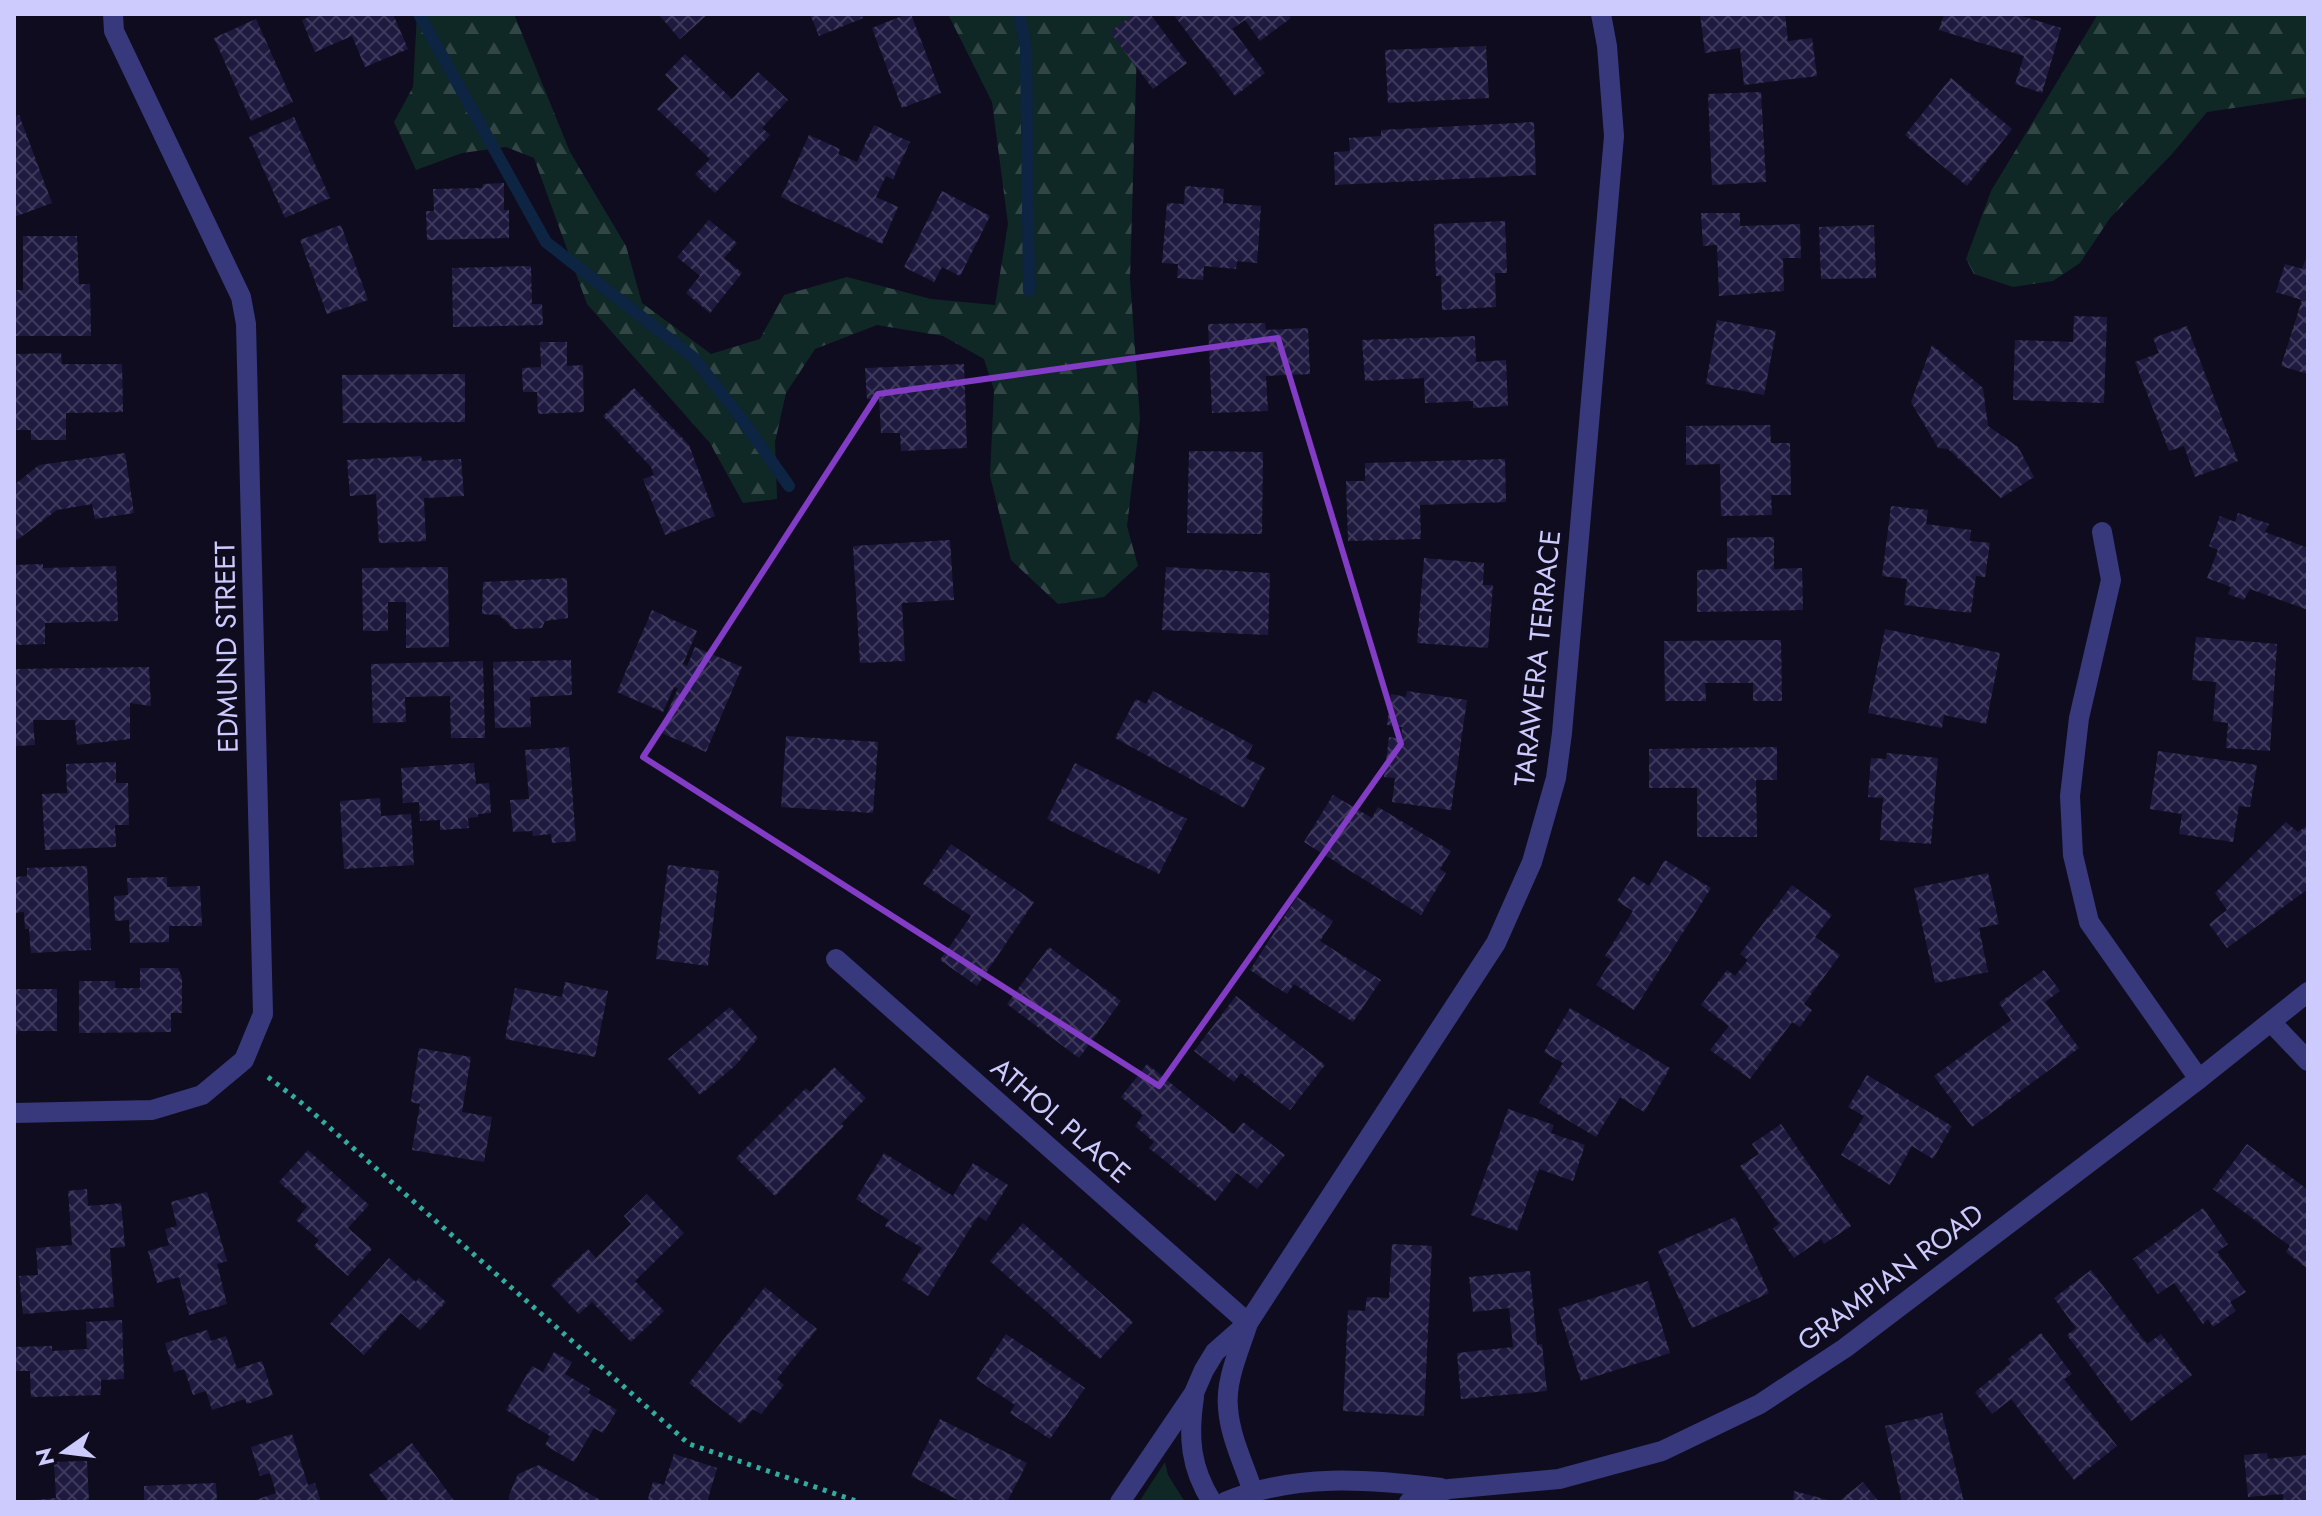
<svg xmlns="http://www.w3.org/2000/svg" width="2322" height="1516" viewBox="0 0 2322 1516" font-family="Jost,sans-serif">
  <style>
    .grass { fill: #102825 }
    .forest { fill: url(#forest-firs) }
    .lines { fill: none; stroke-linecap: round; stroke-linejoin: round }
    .stream { stroke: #0d2442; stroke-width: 12 }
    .building { fill: url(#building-cross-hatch) }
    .path { stroke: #30ad9e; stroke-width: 5; stroke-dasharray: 4 6; stroke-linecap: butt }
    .minor { stroke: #38397c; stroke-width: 20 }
    .marked { fill: none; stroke: #833cc5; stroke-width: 6; stroke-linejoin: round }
    .labels { text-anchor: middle; stroke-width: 8; stroke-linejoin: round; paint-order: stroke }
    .street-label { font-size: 28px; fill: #cdcafe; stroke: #0e0c1e }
  </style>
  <defs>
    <pattern id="forest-firs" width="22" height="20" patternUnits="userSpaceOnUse" patternTransform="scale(2)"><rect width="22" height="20" fill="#102825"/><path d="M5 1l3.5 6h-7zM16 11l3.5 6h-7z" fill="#324646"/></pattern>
    <pattern id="building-cross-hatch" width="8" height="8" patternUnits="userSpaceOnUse" patternTransform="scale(2)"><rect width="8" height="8" fill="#1e193e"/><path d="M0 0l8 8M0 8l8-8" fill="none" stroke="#3e395b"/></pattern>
  </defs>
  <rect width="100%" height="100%" fill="#0e0c1e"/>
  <path class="grass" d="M1165,1462L1168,1475L1185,1502H1139Z"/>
  <g class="forest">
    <path d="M417,14H514L570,152L626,246L642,303L711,354L760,339L784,295L847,277L931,299L995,305L1008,224L992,102L948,14H1138L1130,279L1140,419L1127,526L1138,566L1104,597L1058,604L1011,560L990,476L994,390L984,359L943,336L877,325L815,349L786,393L775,442L777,499L743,503L710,443L587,304L534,158L506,147L462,153L416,170L394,122L413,87Z"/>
    <path d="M2098,14H2308V97L2207,112L2172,154L2110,218L2080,263L2053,281L2013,287L1974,274L1966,259L1991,191Z"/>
  </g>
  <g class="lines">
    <g class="stream">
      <path d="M419,14L546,242L694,358L741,418L789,486"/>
      <path d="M1019,14L1026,47L1029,291"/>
    </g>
  </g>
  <g class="building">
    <path d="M316,14H393L408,49L365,67L352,36L315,52L302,20Z"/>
    <path d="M658,14H708L680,39Z"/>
    <path d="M810,14H861L863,18L819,36Z"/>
    <path d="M907,14H911L941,93L902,108L872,28Z"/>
    <path d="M1134,14H1150L1187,63L1153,89L1110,32Z"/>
    <path d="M1173,14H1288L1291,18L1260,41L1245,20L1232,29L1265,73L1235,96Z"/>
    <path d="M1700,14H1785L1788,41L1812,38L1817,76L1744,85L1740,48L1705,53Z"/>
    <path d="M1944,14H2015L2061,28L2042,93L2015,84L2024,56L1939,30Z"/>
    <path d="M256,19L293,102L251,121L214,38Z"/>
    <path d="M1486,46L1489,98L1388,103L1385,50Z"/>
    <path d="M685,54L732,99L758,72L788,100L762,128L770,135L715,193L695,174L710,159L657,109L678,88L665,75Z"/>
    <path d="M1951,78L2012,129L1967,186L1905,135Z"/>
    <path d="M1761,92L1766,182L1712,185L1708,94Z"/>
    <path d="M19,115L52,203L14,217V117Z"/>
    <path d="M294,117L330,198L285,218L249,137Z"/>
    <path d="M1534,122L1536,175L1335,185L1334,152L1350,151L1349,138L1381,136V130Z"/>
    <path d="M874,125L910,142L893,179L886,176L876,197L898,207L882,244L781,197L809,135L840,149L838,154L857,162Z"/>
    <path d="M504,183V210H509V238L427,240L426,211H434L433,189L482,188L483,184Z"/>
    <path d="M1185,186L1224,189L1223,203L1261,206L1257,263L1237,261L1236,269L1204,266L1203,280L1177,278L1178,264L1162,263L1167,203L1184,204Z"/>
    <path d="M942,191L990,216L960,276L942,267L934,282L904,267Z"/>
    <path d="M1701,213H1740V226L1800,224L1801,258H1783L1784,291L1719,296L1717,245L1703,246Z"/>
    <path d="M709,220L737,243L724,258L742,273L710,313L686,293L700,276L677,257Z"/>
    <path d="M1505,221L1507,273H1495L1496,307L1442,310L1441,276H1436L1434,224Z"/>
    <path d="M341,225L368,300L327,314L300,240Z"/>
    <path d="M1874,225L1876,278L1821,279L1819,227Z"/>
    <path d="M23,236H77L79,284H90L91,336H14V290H23Z"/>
    <path d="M2308,253V374L2281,366L2302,300L2276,292L2285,264L2302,269Z"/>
    <path d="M531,266L532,304H542L543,325L453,327L452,268Z"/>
    <path d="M2074,316L2107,317L2104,403L2013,400L2015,340L2073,342Z"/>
    <path d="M1717,320L1776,331L1764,395L1706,384Z"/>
    <path d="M1265,323L1266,330L1308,328L1310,374L1266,376L1268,411L1212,413L1208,324Z"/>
    <path d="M2187,326L2238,461L2195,477L2184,446L2169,451L2135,362L2159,353L2153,338Z"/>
    <path d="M1475,336L1476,362L1506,360L1508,406L1473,408V401L1425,403L1424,378L1365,381L1362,340Z"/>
    <path d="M540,342H567V366L583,365L584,412L538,414L537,392H523L522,368L541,367Z"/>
    <path d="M1932,345L1983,388L1988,426L2018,447L2034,477L2001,498L1948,449L1938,448L1911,402Z"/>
    <path d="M61,353L62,364H122L123,412L66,413V440H31V430H14V354Z"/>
    <path d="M964,364L967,448L901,451L900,433H881L879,399H867L865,368Z"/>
    <path d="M465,374V422L343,423L342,375Z"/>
    <path d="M634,388L689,445L715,516L665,535L643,479L654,475L651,467L603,416Z"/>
    <path d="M1770,425L1771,443H1790L1791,495H1771L1772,515L1721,516L1720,464L1686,465V426Z"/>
    <path d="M1189,451L1263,452L1262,534L1187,533Z"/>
    <path d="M125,453L134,513L95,519L92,504L57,510L17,540L14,536V485L39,465Z"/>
    <path d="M421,456L422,461L461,459L464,496L424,498L426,541L379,543L376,494L350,496L347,460Z"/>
    <path d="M1505,459L1506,502L1420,505L1421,539L1348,541L1346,481H1365V463Z"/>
    <path d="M1891,506L1928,510L1926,524L1971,530L1970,541L1990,543L1985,577L1976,576L1971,613L1904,605L1907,579L1882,576Z"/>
    <path d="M2238,513L2269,524L2265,532L2308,548V610L2250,589L2244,600L2228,594L2231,587L2207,578L2218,550L2209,546L2220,516L2235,522Z"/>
    <path d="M1774,537V569L1802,568L1803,610L1697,612V570L1727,569V538Z"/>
    <path d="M950,540L954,600L902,603L905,661L860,663L853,546Z"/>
    <path d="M1424,558L1484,563L1483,585H1493L1488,648L1417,643Z"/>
    <path d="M43,564V568L116,566L118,621L45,623V644L14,645V565Z"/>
    <path d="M448,567L449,647L406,648V602H388V631H363L362,568Z"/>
    <path d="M1166,567L1270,573L1268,635L1162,630Z"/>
    <path d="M567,578L568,618L545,621L542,628L514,629L499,615L482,614L483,582Z"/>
    <path d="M652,610L697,631L683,664L687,666L695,647L742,667L706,752L659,732L678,688L674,687L663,712L617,692Z"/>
    <path d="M1885,629L2000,653L1986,724L1944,715L1942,728L1868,713Z"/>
    <path d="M2196,637L2277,644L2270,751L2226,748L2228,723L2213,721L2216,682L2192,680Z"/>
    <path d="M1781,640L1782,701H1753V683H1705L1706,701H1665L1664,641Z"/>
    <path d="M571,660L572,695L530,697L531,727L495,728L493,662Z"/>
    <path d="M483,661L485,738H451L450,696L405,697L406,722L373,723L371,664Z"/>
    <path d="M149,667L151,706L130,703V739L77,745L75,720H33L35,745L14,746V669Z"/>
    <path d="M1153,691L1253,745L1246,758L1265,768L1244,808L1115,738L1136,699L1146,704Z"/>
    <path d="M1407,691L1467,700L1451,810L1392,802L1395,778L1384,777L1389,737L1401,739L1402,727L1387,725L1391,694L1406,697Z"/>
    <path d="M786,736L878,742L873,813L781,807Z"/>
    <path d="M569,747L576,841L552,843L551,834L533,836L532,831L513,832L510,800L529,799L525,750Z"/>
    <path d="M1777,747V780H1756L1757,837H1697V788H1649V749Z"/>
    <path d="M2158,751L2257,765L2250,807L2239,806L2233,842L2179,834L2182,814L2150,809Z"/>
    <path d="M1887,753L1938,758L1931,844L1880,840L1883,798L1868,797L1871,758L1886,759Z"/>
    <path d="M116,762V783H128L129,825H115L116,847L45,850L42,794L67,793L66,764Z"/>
    <path d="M474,763L476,784L489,783L491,813L478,814V817L468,818L469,828L440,830V820L420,821L419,802L403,803L401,768Z"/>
    <path d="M1075,763L1187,819L1159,874L1047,819Z"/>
    <path d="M1333,795L1372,818L1378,807L1451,851L1440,869L1446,873L1421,915L1304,842Z"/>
    <path d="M380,798L381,816L411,814L414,865L344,869L340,801Z"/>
    <path d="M2286,822L2298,832L2308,825V889L2227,948L2209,924L2227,910L2215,893Z"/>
    <path d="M951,844L1034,902L977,986L940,960L971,916L923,884Z"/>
    <path d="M1665,860L1711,888L1634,1010L1596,985L1612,960L1605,956L1633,911L1617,901L1633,876L1649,886Z"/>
    <path d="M668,865L719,871L708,966L656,959Z"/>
    <path d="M87,866L91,950L31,953L29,929H25L24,912L14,913V877L27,876V868Z"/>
    <path d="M1988,873L1999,924L1979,928L1988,972L1935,983L1914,888Z"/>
    <path d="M167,877V887L200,886L202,926H169V942L130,943L129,920L115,921L114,896L128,895L127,878Z"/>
    <path d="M1792,885L1832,915L1815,937L1840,955L1804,1004L1812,1010L1800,1027L1792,1022L1750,1079L1710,1050L1729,1026L1701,1005L1727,970L1735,976L1748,960L1740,954Z"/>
    <path d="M1297,897L1333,921L1320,941L1381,980L1353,1022L1294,984L1287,994L1250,970Z"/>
    <path d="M1049,947L1121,1001L1079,1058L1007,1004Z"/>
    <path d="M140,968H178L182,978V1013H171V1032L79,1033V981H115V988H140Z"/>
    <path d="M2044,970L2060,991L2045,1002L2079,1048L1972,1127L1934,1076L2011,1020L1999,1003Z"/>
    <path d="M565,982L608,991L595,1057L505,1039L515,988L562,997Z"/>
    <path d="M14,989H57V1031H17V1034H14Z"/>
    <path d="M1236,996L1325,1065L1290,1110L1241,1073L1234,1082L1194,1051Z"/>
    <path d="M730,1007L758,1038L736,1065L700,1095L668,1059Z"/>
    <path d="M1570,1008L1670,1068L1644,1112L1620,1097L1596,1137L1539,1103L1563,1063L1544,1052Z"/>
    <path d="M419,1048L471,1057L462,1112L492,1117L484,1162L412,1150L420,1104L411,1102Z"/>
    <path d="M1147,1064L1234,1134L1243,1122L1285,1155L1257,1189L1237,1173L1215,1201L1149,1148L1154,1142L1135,1126L1143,1115L1121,1097Z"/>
    <path d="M834,1067L866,1098L841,1124L844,1126L775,1196L736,1158L806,1088L810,1092Z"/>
    <path d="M1867,1075L1952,1126L1933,1159L1912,1146L1890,1185L1841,1155L1864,1116L1848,1107Z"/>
    <path d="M1508,1109L1554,1125L1551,1133L1585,1145L1573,1181L1539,1169L1517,1231L1471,1215Z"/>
    <path d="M1781,1124L1851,1226L1824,1244L1821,1239L1794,1258L1773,1228L1779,1224L1740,1166L1759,1154L1752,1144Z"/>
    <path d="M2247,1144L2308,1190V1269L2286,1252L2290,1246L2213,1189Z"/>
    <path d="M308,1150L369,1205L348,1228L372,1249L348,1276L314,1246L319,1240L296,1220L307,1207L279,1182Z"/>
    <path d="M884,1153L953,1196L973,1163L1008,1185L986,1221L978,1216L928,1296L902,1280L922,1248L885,1226L889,1220L856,1199Z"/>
    <path d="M87,1189L88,1206L121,1203L125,1247L110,1248L114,1307L23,1314L19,1276L38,1275L36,1248L72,1245L68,1191Z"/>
    <path d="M207,1192L227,1261L217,1264L227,1304L189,1315L179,1277L157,1283L148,1251L169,1245L165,1229L177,1226L171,1202Z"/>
    <path d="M647,1194L684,1233L635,1281L664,1311L631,1342L592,1302L579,1314L551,1285L588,1249L596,1258L631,1224L624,1216Z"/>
    <path d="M2203,1208L2228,1244L2217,1252L2246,1292L2230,1302L2236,1311L2213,1327L2208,1319L2203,1324L2174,1283L2158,1294L2133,1259Z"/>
    <path d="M1735,1217L1769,1293L1692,1328L1658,1251Z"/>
    <path d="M1023,1223L1133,1322L1100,1359L990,1261Z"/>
    <path d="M1392,1244L1432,1246L1424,1416L1343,1411L1348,1310L1365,1311L1367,1297L1389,1298Z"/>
    <path d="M389,1258L416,1282L419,1278L446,1302L420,1330L401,1313L364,1355L330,1324Z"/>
    <path d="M2091,1270L2147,1344L2161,1334L2192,1375L2131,1421L2067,1335L2076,1328L2054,1298Z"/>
    <path d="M1530,1271L1537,1345L1542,1344L1547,1391L1461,1399L1457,1353L1513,1347L1509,1308L1473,1312L1469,1277Z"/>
    <path d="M1648,1281L1670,1353L1581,1381L1558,1309Z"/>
    <path d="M765,1287L817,1329L777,1379L784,1385L761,1414L753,1409L741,1424L689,1383Z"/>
    <path d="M122,1320L124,1379L101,1380V1395L31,1397L30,1371H14V1347L52,1346V1351L87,1349L86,1322Z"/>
    <path d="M207,1330L211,1341L226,1336L237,1369L262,1361L273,1395L247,1404L245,1399L212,1410L206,1391L193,1395L184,1369L174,1372L165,1343Z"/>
    <path d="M2041,1333L2072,1374L2064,1379L2117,1446L2074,1480L2011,1399L1992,1414L1975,1392L2011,1363L2008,1359Z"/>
    <path d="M1006,1334L1085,1388L1050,1439L1010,1413L1015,1405L976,1379Z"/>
    <path d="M554,1352L572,1362L565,1374L590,1389L588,1393L617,1410L603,1433L594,1428L574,1462L545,1445L550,1436L506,1410L532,1366L543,1372Z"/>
    <path d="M1942,1413L1964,1502H1902L1885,1426Z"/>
    <path d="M940,1419L1027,1463L1007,1502H962L911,1476Z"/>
    <path d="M292,1434L308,1485L315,1483L321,1502H250L276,1493L270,1473L260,1476L251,1447Z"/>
    <path d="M412,1443L455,1502H389L369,1475Z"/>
    <path d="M2267,1453L2268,1459L2308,1455V1502H2284L2283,1494L2248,1497L2244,1455Z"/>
    <path d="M674,1454L717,1468L707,1502H647L653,1482L664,1485Z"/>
    <path d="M87,1461L89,1502H35V1500L56,1498L54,1462Z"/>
    <path d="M539,1465L604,1502H509V1495L518,1474Z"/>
    <path d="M1863,1482L1879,1502H1838Z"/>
    <path d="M216,1483L217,1502H144V1486Z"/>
    <path d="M1794,1491L1832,1501V1502H1793Z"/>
  </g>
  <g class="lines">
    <path class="path" d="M268,1077L303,1104L689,1444L859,1502"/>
    <g class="minor">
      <path d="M2102,532L2111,580L2079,718L2070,796L2073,855L2089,922L2199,1079"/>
      <path d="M836,959L1248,1323"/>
      <path d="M2271,1022L2308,1061"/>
      <path d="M14,1113L152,1110L202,1095L244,1060L263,1014L246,324L241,297L114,31L113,14"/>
      <path d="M1248,1323C1240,1349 1225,1380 1228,1408C1230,1437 1244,1464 1253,1492V1502"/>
      <path d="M1194,1397C1188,1437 1190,1467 1212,1502"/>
      <path d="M1120,1502L1194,1393L1204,1370L1215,1352L1248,1323L1496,943L1532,862L1556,778L1562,733L1614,136L1607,46L1601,14"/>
      <path d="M1225,1502C1295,1473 1367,1479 1441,1488"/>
      <path d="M1409,1502L1449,1489L1559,1479L1662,1451L1760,1404L1845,1348L2199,1079L2308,992"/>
    </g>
  </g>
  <path class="marked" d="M1278,338L1401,744L1159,1086L643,757L878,394Z"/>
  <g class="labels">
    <g class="street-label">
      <text transform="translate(226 647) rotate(-91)" y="10">EDMUND STREET</text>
      <text transform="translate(1537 658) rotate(-84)" y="10">TARAWERA TERRACE</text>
      <text transform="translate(1061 1120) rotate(41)" y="10">ATHOL PLACE</text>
      <text transform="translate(1890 1277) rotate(-37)" y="10">GRAMPIAN ROAD</text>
    </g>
  </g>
  <rect width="2322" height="1516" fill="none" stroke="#cdcafe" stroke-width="32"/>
  <g transform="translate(64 1452) rotate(256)" stroke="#0e0c1e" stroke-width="6" paint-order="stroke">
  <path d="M0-6L14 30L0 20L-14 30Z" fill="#cdcafe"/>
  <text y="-12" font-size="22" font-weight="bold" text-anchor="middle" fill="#cdcafe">N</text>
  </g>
</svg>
